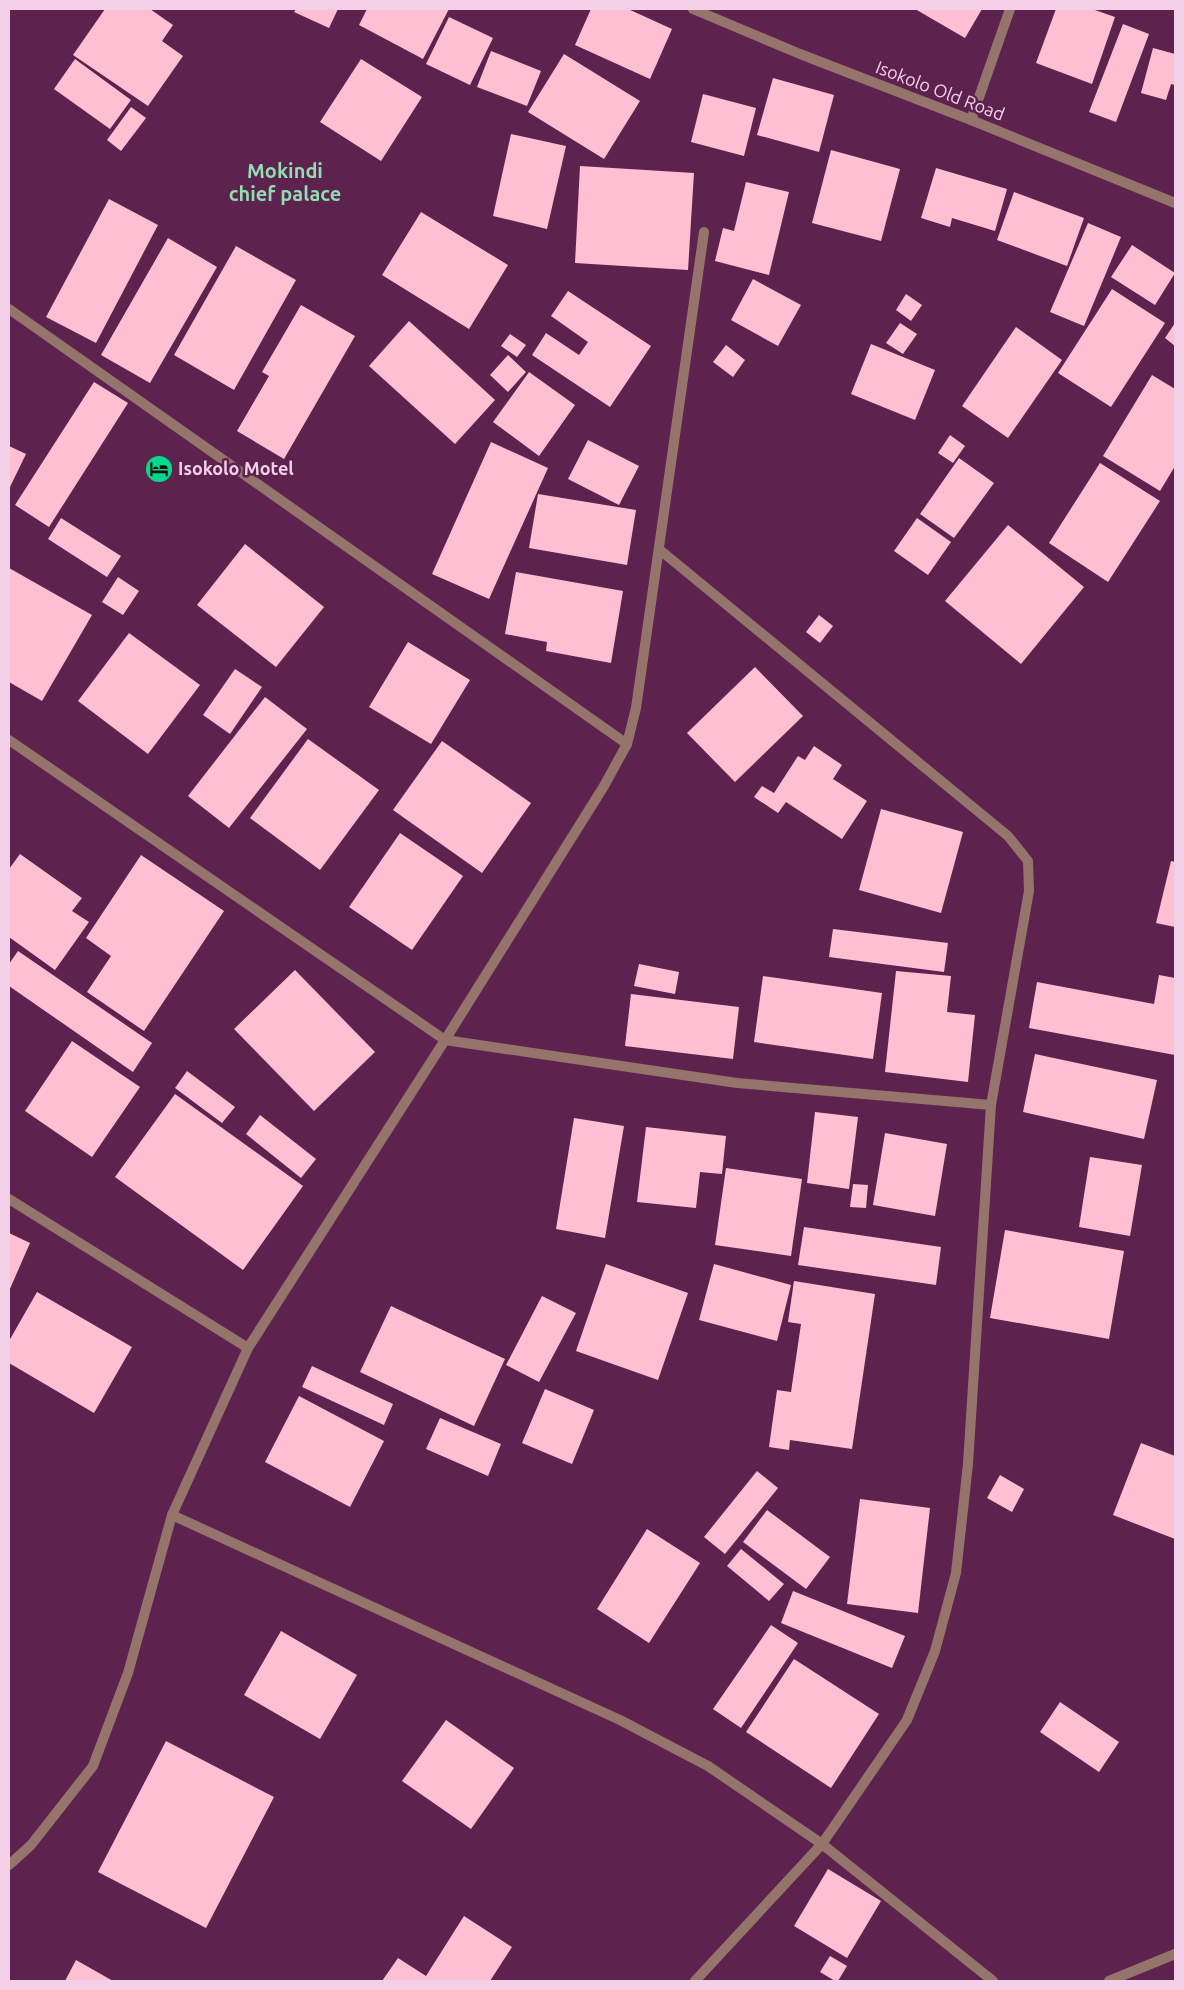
<svg xmlns="http://www.w3.org/2000/svg" width="1184" height="1990" viewBox="0 0 1184 1990" font-family="Ubuntu,sans-serif">
  <style>
    .building { fill: #ffbfd3 }
    .lines { fill: none; stroke-linecap: round; stroke-linejoin: round }
    .minor { stroke: #95756b; stroke-width: 10 }
    .tertiary { stroke: #95756b; stroke-width: 10 }
    .labels { text-anchor: middle; stroke-width: 5; stroke-linejoin: round; paint-order: stroke }
    .street-label { font-size: 18px; fill: #f4d0e8; stroke: #5d234e }
    .poi-label { font-size: 18px; font-weight: bold; fill: #f4d0e8; stroke: #5d234e; text-anchor: start }
    .quarter-label { font-size: 20px; font-weight: bold; fill: #90deb2; stroke: #5d234e }
  </style>
  <rect width="100%" height="100%" fill="#5d234e"/>
  <g class="building">
    <path d="M105,9H150L173,25L162,41L183,56L148,106L73,55Z"/>
    <path d="M296,9H338L329,28L294,12Z"/>
    <path d="M367,9H449L423,59L359,25Z"/>
    <path d="M591,9H628L672,29L650,79L575,45Z"/>
    <path d="M915,9H982L965,38Z"/>
    <path d="M1056,9H1092L1115,17L1092,84L1036,63Z"/>
    <path d="M449,17L493,38L470,85L426,64Z"/>
    <path d="M1123,24L1149,34L1116,122L1089,112Z"/>
    <path d="M1153,48L1175,54V85L1171,84L1166,100L1141,93Z"/>
    <path d="M491,51L541,71L527,106L477,87Z"/>
    <path d="M564,54L640,101L604,159L528,112Z"/>
    <path d="M75,59L131,100L110,129L54,89Z"/>
    <path d="M361,59L422,97L381,161L320,122Z"/>
    <path d="M773,78L834,95L819,152L757,135Z"/>
    <path d="M703,94L756,108L744,156L691,142Z"/>
    <path d="M131,107L146,118L121,151L107,140Z"/>
    <path d="M511,134L566,146L547,229L493,216Z"/>
    <path d="M831,150L900,169L881,241L812,223Z"/>
    <path d="M580,166L694,173L688,270L575,263Z"/>
    <path d="M936,168L1007,189L995,231L952,218L950,227L921,218Z"/>
    <path d="M746,182L789,192L769,275L715,261L723,228L734,231Z"/>
    <path d="M1014,192L1084,218L1067,266L997,240Z"/>
    <path d="M109,199L158,225L96,343L46,317Z"/>
    <path d="M421,212L508,265L469,329L382,275Z"/>
    <path d="M1088,223L1121,237L1084,326L1050,312Z"/>
    <path d="M168,238L217,267L150,383L101,355Z"/>
    <path d="M1132,245L1175,273L1155,305L1111,277Z"/>
    <path d="M236,246L296,280L234,390L174,355Z"/>
    <path d="M753,279L801,305L778,346L731,320Z"/>
    <path d="M1112,289L1165,323L1111,407L1058,373Z"/>
    <path d="M568,291L651,346L610,407L532,355L546,333L579,355L588,342L551,316Z"/>
    <path d="M906,294L922,305L911,321L896,310Z"/>
    <path d="M301,305L355,336L284,459L237,431L269,376L262,372Z"/>
    <path d="M409,321L495,400L455,444L369,366Z"/>
    <path d="M900,323L917,334L903,354L886,343Z"/>
    <path d="M1175,323V346L1165,338Z"/>
    <path d="M1016,327L1062,360L1008,438L962,406Z"/>
    <path d="M510,334L526,345L517,357L501,346Z"/>
    <path d="M871,344L935,370L915,420L851,394Z"/>
    <path d="M726,345L745,360L733,377L713,362Z"/>
    <path d="M508,355L526,372L508,392L490,375Z"/>
    <path d="M529,372L575,405L539,456L493,422Z"/>
    <path d="M1152,375L1175,389V466L1160,491L1103,456Z"/>
    <path d="M94,382L128,403L49,527L15,505Z"/>
    <path d="M950,435L965,446L953,463L938,453Z"/>
    <path d="M588,440L639,466L619,505L568,479Z"/>
    <path d="M491,442L548,468L489,599L432,574Z"/>
    <path d="M9,446L26,454L9,489Z"/>
    <path d="M959,458L994,483L954,538L920,514Z"/>
    <path d="M1100,463L1160,501L1108,582L1049,543Z"/>
    <path d="M538,494L636,510L627,565L529,548Z"/>
    <path d="M61,518L121,556L107,577L48,539Z"/>
    <path d="M917,518L951,542L928,575L894,551Z"/>
    <path d="M1008,525L1084,587L1021,664L945,601Z"/>
    <path d="M245,544L324,607L276,667L197,605Z"/>
    <path d="M9,568L92,615L42,701L9,682Z"/>
    <path d="M516,572L623,591L611,663L546,651L547,642L505,634Z"/>
    <path d="M118,577L139,591L123,615L102,602Z"/>
    <path d="M819,615L833,626L820,643L806,632Z"/>
    <path d="M129,633L200,685L148,754L78,701Z"/>
    <path d="M408,642L470,680L431,744L369,707Z"/>
    <path d="M755,667L803,716L735,782L687,733Z"/>
    <path d="M235,669L262,687L230,734L203,715Z"/>
    <path d="M265,697L307,729L229,828L188,796Z"/>
    <path d="M308,739L379,790L320,870L250,818Z"/>
    <path d="M442,741L531,803L482,873L393,810Z"/>
    <path d="M814,746L842,765L833,779L867,801L842,839L786,802L778,813L754,797L762,786L774,793L798,756L805,760Z"/>
    <path d="M881,809L963,832L941,913L859,890Z"/>
    <path d="M400,833L463,876L412,950L349,907Z"/>
    <path d="M20,854L82,898L72,911L89,922L55,970L9,937V869Z"/>
    <path d="M141,855L224,911L144,1031L87,992L111,956L86,938Z"/>
    <path d="M1171,861L1175,862V927L1156,923Z"/>
    <path d="M833,929L948,943L944,972L829,957Z"/>
    <path d="M18,951L152,1043L133,1072L9,986V964Z"/>
    <path d="M639,964L679,972L675,994L634,986Z"/>
    <path d="M295,970L375,1052L314,1111L234,1029Z"/>
    <path d="M896,971L951,976L947,1012L975,1015L968,1082L885,1072Z"/>
    <path d="M1159,975L1175,978V1055L1029,1028L1037,982L1154,1004Z"/>
    <path d="M763,976L882,993L873,1059L754,1042Z"/>
    <path d="M631,994L739,1007L733,1059L625,1046Z"/>
    <path d="M72,1041L140,1087L92,1157L25,1111Z"/>
    <path d="M1035,1054L1157,1080L1144,1139L1023,1112Z"/>
    <path d="M187,1071L235,1107L222,1123L175,1088Z"/>
    <path d="M175,1094L303,1186L243,1270L115,1177Z"/>
    <path d="M815,1112L858,1117L849,1189L807,1183Z"/>
    <path d="M260,1115L316,1159L301,1178L246,1134Z"/>
    <path d="M574,1118L624,1126L605,1238L556,1229Z"/>
    <path d="M646,1127L726,1136L722,1174L700,1172L696,1208L637,1202Z"/>
    <path d="M885,1133L947,1144L935,1216L873,1205Z"/>
    <path d="M1090,1157L1142,1165L1130,1236L1079,1227Z"/>
    <path d="M726,1168L802,1179L791,1256L715,1245Z"/>
    <path d="M853,1184L868,1185L866,1208L850,1207Z"/>
    <path d="M804,1227L941,1247L936,1285L798,1265Z"/>
    <path d="M1005,1230L1124,1251L1109,1339L990,1318Z"/>
    <path d="M9,1233L30,1243L9,1291Z"/>
    <path d="M606,1264L688,1293L658,1380L576,1351Z"/>
    <path d="M714,1264L791,1285L777,1341L699,1320Z"/>
    <path d="M794,1281L875,1294L852,1449L790,1440L789,1450L769,1447L777,1390L791,1392L801,1324L788,1322Z"/>
    <path d="M37,1292L132,1347L94,1413L9,1363V1341Z"/>
    <path d="M542,1296L576,1313L539,1382L506,1365Z"/>
    <path d="M391,1306L505,1359L474,1426L360,1372Z"/>
    <path d="M312,1366L393,1404L384,1425L302,1387Z"/>
    <path d="M545,1389L594,1410L572,1464L522,1443Z"/>
    <path d="M299,1396L384,1441L350,1507L265,1462Z"/>
    <path d="M440,1418L501,1444L488,1476L426,1449Z"/>
    <path d="M1141,1443L1175,1456V1539L1113,1515Z"/>
    <path d="M757,1471L778,1488L725,1554L704,1537Z"/>
    <path d="M1000,1475L1024,1489L1012,1512L987,1498Z"/>
    <path d="M860,1499L930,1508L918,1613L847,1604Z"/>
    <path d="M767,1510L830,1557L806,1589L743,1542Z"/>
    <path d="M647,1529L700,1563L649,1643L597,1609Z"/>
    <path d="M741,1549L784,1584L769,1601L727,1566Z"/>
    <path d="M793,1591L905,1636L892,1668L781,1623Z"/>
    <path d="M771,1625L798,1643L741,1728L713,1709Z"/>
    <path d="M281,1631L357,1675L320,1739L244,1695Z"/>
    <path d="M794,1659L879,1714L831,1788L746,1732Z"/>
    <path d="M1060,1702L1119,1742L1099,1772L1040,1732Z"/>
    <path d="M446,1720L514,1768L471,1829L402,1781Z"/>
    <path d="M166,1741L274,1797L206,1928L98,1872Z"/>
    <path d="M828,1869L881,1901L847,1958L794,1926Z"/>
    <path d="M464,1916L512,1947L490,1981H382L398,1958L426,1976Z"/>
    <path d="M830,1956L847,1966L838,1981H835L820,1972Z"/>
    <path d="M76,1960L113,1981H65Z"/>
  </g>
  <g class="lines">
    <g class="minor">
      <path d="M971,120L1010,9"/>
      <path d="M9,309L627,744"/>
      <path d="M660,550L1008,836L1028,861L1029,891L991,1105L968,1464L956,1573L935,1651L907,1720L822,1844L695,1981"/>
      <path d="M9,740L445,1040L737,1083L991,1105"/>
      <path d="M9,1199L248,1348"/>
      <path d="M172,1515L620,1720L708,1766L822,1844L993,1981"/>
      <path d="M9,1865L31,1845L93,1766L128,1673L172,1515L248,1348L445,1040L604,786L627,744L636,708L704,232"/>
      <path d="M1109,1981L1175,1954"/>
    </g>
    <path class="tertiary" d="M693,9L800,54L971,120L1175,203"/>
  </g>
  <defs>
    <symbol id="hotel-disc" viewBox="-11 -11 22 22"><circle r="9.5" fill="#04d98b" stroke="#5d234e"/><path d="M-6-4.5h1.5V1H6V5H4.5V3h-9V5H-6ZM-4 0a1.8 1.8 0 1 1 3.6 0ZM.5 0V-2.5h3Q6-2.5 6 0Z" fill="#111"/></symbol>
  </defs>
  <g fill-rule="evenodd">
    <use href="#hotel-disc" x="143" y="453" width="32" height="32"/>
  </g>
  <g class="labels">
    <g class="street-label">
      <text transform="translate(940 91) rotate(21)" y="6">Isokolo Old Road</text>
    </g>
    <g class="poi-label">
      <text x="178" y="475">Isokolo Motel</text>
    </g>
    <g class="quarter-label">
      <text x="285" y="178">Mokindi<tspan x="285" dy="23">chief palace</tspan></text>
    </g>
  </g>
  <rect width="1184" height="1990" fill="none" stroke="#f4d0e8" stroke-width="20"/>
</svg>
